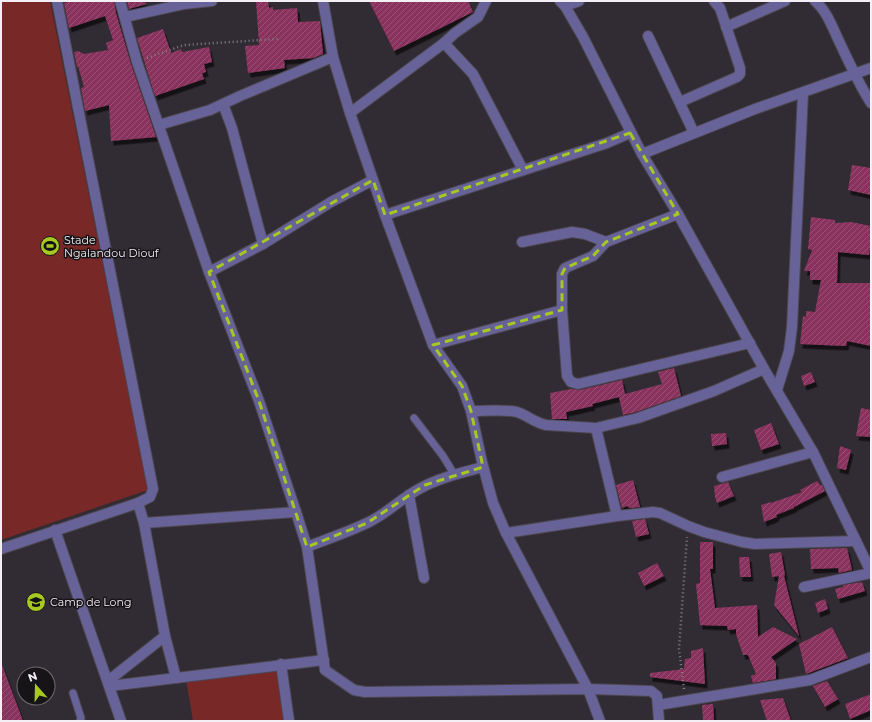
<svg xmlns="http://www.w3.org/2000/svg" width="872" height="722" viewBox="0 0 872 722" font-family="Montserrat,sans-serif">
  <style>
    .park { fill: #782827 }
    .building { fill: url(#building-hatch); filter: url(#shadow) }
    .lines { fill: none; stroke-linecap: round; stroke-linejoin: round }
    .service-casing { stroke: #4c464e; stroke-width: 9 }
    .minor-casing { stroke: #4c464e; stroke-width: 12 }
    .path { stroke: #857f86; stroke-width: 2.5; stroke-dasharray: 1 3; stroke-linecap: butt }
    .service { stroke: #676297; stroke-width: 7 }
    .minor { stroke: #676297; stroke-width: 10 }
    .marked { fill: none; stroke: #a6c821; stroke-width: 3; stroke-dasharray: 8 5; stroke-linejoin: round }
    .labels { text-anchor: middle; stroke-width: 3; stroke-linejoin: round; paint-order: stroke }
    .poi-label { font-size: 11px; fill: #f4eff5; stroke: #171418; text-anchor: start }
  </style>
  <defs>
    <pattern id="building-hatch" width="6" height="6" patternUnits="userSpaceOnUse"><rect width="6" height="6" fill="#88335d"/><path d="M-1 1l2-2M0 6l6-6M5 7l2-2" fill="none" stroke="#995175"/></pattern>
    <filter id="shadow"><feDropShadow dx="2.5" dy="4.5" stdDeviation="0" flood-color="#0009"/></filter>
  </defs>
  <rect width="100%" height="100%" fill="#312b33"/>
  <g class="park">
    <path d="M1,1H50L148,490L1,540Z"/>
    <path d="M281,666L290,721H193L186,679Z"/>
  </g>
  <g class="building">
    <path d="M71,1H114L116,13L131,64L156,137L111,141L109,105L85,111L81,88L84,87L78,66L77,67L74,52L78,51L84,54L108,50L106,43L113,40L105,16L69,28L64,3Z"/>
    <path d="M127,1H145L146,4L129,9Z"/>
    <path d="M256,1H268L269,8L273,7V10L297,8L298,22L320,21L323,54L313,58L284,60L285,68L248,73L245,46L259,45Z"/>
    <path d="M369,1H468L473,12L394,51Z"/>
    <path d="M163,29L171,53L181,49L182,52L209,47L212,62L204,64L206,72L202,73L204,79L155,96L137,38Z"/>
    <path d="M852,165L871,168V195L848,190Z"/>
    <path d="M811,217L835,220V223L851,222L871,226V240L869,255L838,252L837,283H871V346L847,341L846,346L800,344L803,316L806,317V311L815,312L821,280H810V271H804L812,250L808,249Z"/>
    <path d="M674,368L681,396L636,412L623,415L619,397L592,404L593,406L566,412L567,419H552L550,393L571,389L580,390L622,380L625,394L662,384L658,372Z"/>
    <path d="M811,372L815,382L804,386L801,376Z"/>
    <path d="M861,408L871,410V437L856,436Z"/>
    <path d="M771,423L779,444L761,450L754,430Z"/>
    <path d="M726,433L727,444L712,446L711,434Z"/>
    <path d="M840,446L851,450L846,470L837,468Z"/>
    <path d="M633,480L640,507L629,508L628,506L622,508L616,485Z"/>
    <path d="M817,481L820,485H822L825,491L794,507V508L776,515L777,517L764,522L761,505L771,502V503L802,492L800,490Z"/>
    <path d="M728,482L734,496L717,503L715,497L714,486Z"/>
    <path d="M645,519L649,534L636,537L632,521Z"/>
    <path d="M700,542H713V569H710L715,608L757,605L758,637L773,627L797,639L771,657L776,663V679L753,683L751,676L756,674L748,655H743L736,634V629L728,630L727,626L700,625L696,584L700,583Z"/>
    <path d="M847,548L852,570L839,573L838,568L811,569L810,549Z"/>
    <path d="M781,552L785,575L784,576L799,636L774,605L779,576L772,577L769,554Z"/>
    <path d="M739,557H749L751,577H740Z"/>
    <path d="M657,563L664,576L644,586L638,573Z"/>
    <path d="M862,582L865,591L838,599L835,589L843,587V585Z"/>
    <path d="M825,599L828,609L818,613L815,603Z"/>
    <path d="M832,627L848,658L806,674L799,644Z"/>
    <path d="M703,648L705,684L650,677V673L684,669L685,659L691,658V651Z"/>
    <path d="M1,665H2L23,721H1Z"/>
    <path d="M827,681L838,699L825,707L813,686Z"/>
    <path d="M871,694V710L850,719L845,704Z"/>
    <path d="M783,698L791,721H767L760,700Z"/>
    <path d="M713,704L714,721H703L702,705Z"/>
  </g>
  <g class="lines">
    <defs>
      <g id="service">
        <path d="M414,418L443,456L454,474"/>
        <path d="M73,693L81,718L80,721"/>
      </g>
      <g id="minor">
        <path d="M120,1L137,62L209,272L259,401L296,512L307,547L325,670L354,690L365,692L588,689L651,691L657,696L659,721"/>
        <path d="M323,1L333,57L350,113L385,215L433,345L462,386L471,411L482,462L493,503L506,533L588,689L600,721"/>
        <path d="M560,1L565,6L583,37L642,154L678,214L764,369L813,452L871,572"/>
        <path d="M815,1C826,10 832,26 838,39C848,60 858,83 871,103"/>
        <path d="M565,6L579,1"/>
        <path d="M125,17L184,4L212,1"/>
        <path d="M726,27L785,1"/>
        <path d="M648,36L694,133"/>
        <path d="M444,43L473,74L523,170"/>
        <path d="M680,102L737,77L740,74V68L720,8L714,1"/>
        <path d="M223,104L232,128L263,244"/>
        <path d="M350,113L444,43L455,33L478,17L486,1"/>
        <path d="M159,125L210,110L240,96L333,57"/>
        <path d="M642,154L755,109L871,68"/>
        <path d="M678,214L606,242L593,256L565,268L562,274V310L567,376L571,382L578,384L750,343"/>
        <path d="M385,215L607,143L630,133"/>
        <path d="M522,242L572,232L585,234L606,242"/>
        <path d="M209,272L263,244L331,202L373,180"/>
        <path d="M433,345L562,310"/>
        <path d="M777,390L789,351L792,327L803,93"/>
        <path d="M471,411C484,411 506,409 517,412C527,415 535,423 546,425L596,428L638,418L714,391L764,369"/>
        <path d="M596,428L617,516"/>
        <path d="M722,477L813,452"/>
        <path d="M409,495L424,578"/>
        <path d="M138,503L144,523L165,636L176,678"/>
        <path d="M144,523L296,512"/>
        <path d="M55,530L121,721"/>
        <path d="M506,533L617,516L653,512L660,513L688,526L704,532L742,542L755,544L856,541"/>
        <path d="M307,547C327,539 348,532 367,523C387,514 400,499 419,489C438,478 461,473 483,467"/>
        <path d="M1,549L138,503L150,497L153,489L57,1"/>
        <path d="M804,587L871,573"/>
        <path d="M281,664L289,721"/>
        <path d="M108,681L165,636"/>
        <path d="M110,686L324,660"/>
        <path d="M658,705L810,680L871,657"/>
      </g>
    </defs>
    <use href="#service" class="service-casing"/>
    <use href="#minor" class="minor-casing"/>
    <g class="path">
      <path d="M147,58L184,45L278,39"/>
      <path d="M684,689L679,649L687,537"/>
    </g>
    <use href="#service" class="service"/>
    <use href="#minor" class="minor"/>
  </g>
  <path class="marked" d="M630,133L678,214L606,242L593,256L565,268L562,274V310L433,345L462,386L471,411L483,467L425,485L367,523L307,547L259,401L209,272L373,180L385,215Z"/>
  <defs>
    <symbol id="stadium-disc" viewBox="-11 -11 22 22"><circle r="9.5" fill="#a6c821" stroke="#171418"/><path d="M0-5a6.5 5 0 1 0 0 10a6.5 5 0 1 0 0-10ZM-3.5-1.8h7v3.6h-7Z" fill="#111"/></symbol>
    <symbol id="school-disc" viewBox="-11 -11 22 22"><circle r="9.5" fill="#a6c821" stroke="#171418"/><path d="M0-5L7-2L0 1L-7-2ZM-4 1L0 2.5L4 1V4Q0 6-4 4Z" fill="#111"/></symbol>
  </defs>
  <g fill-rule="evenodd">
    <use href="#stadium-disc" x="39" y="235" width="22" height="22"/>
    <use href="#school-disc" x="25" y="591" width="22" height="22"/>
  </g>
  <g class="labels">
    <g class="poi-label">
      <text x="64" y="244">Stade<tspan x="64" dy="13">Ngalandou Diouf</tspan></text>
      <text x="50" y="606">Camp de Long</text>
    </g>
  </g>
  <rect width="872" height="722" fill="none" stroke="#f4eff5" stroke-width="4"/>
  <g transform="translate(36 686) rotate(340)"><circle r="19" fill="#171418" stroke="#6f6c70"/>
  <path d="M0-3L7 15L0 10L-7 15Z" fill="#a6c821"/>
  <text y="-6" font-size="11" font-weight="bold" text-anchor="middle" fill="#f4eff5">N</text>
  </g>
</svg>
